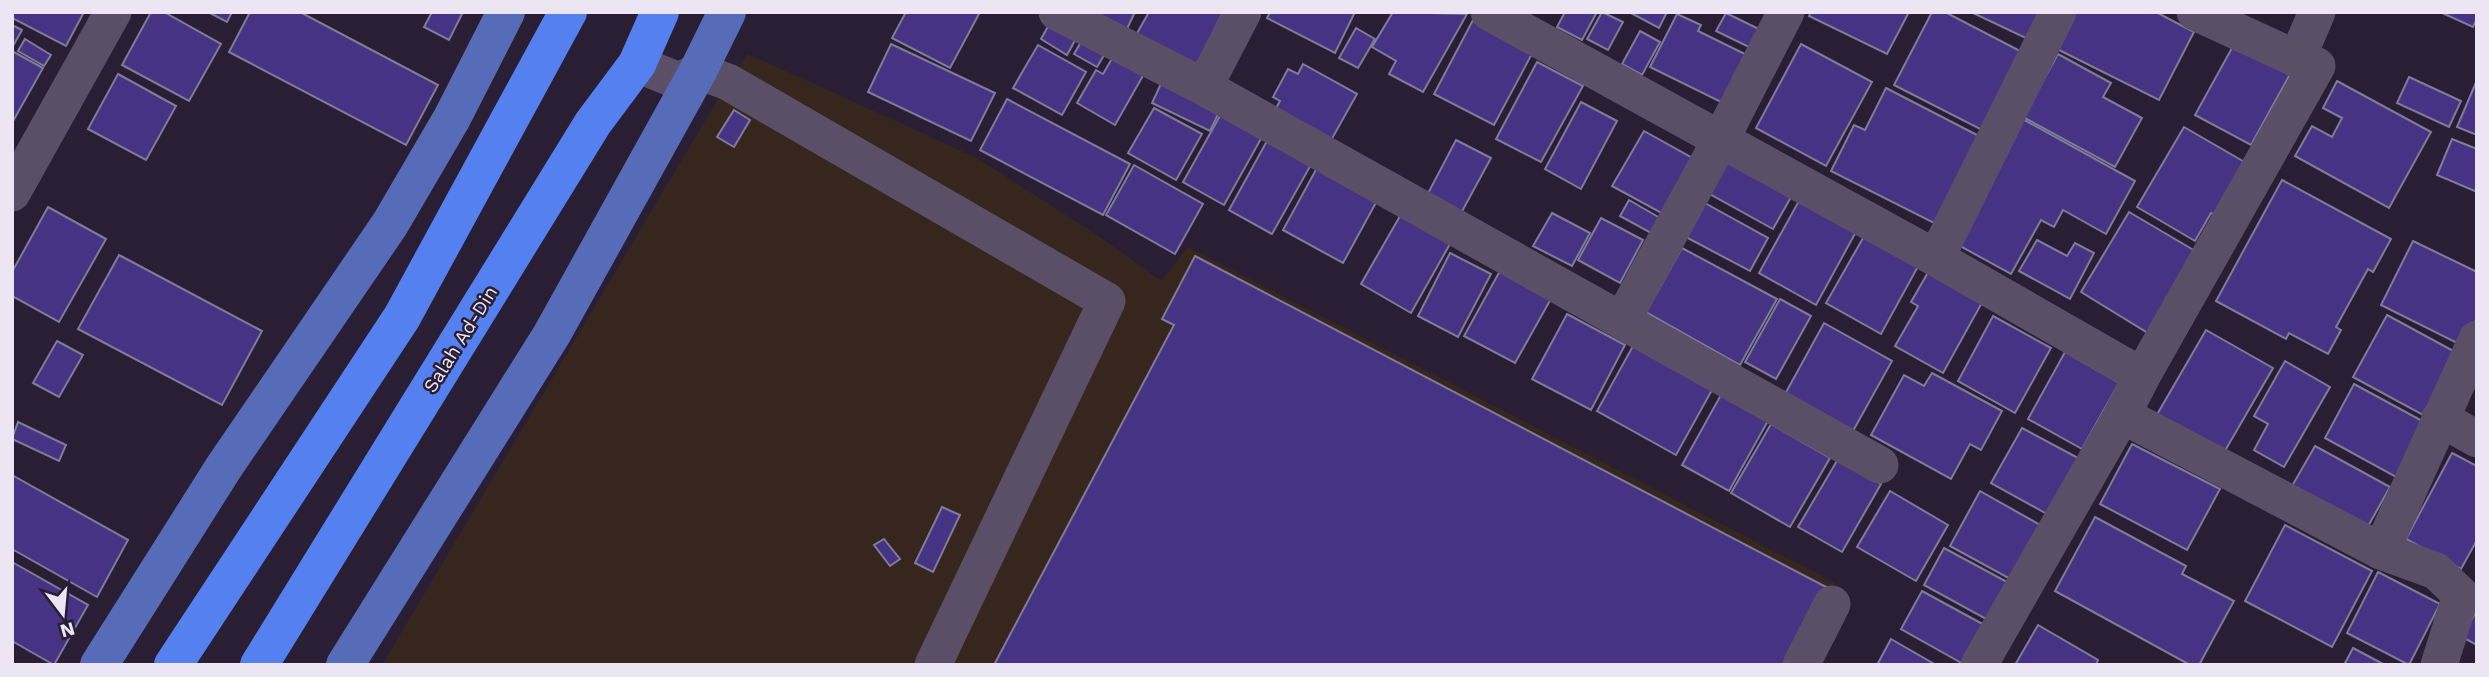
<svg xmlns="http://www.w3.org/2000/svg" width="2489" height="677" viewBox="0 0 2489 677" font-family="'Work Sans',sans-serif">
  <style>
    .industrial { fill: #37261e }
    .building { fill: #463383; stroke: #7f7c98; stroke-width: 2 }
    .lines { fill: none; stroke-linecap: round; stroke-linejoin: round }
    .minor { stroke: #5b4f68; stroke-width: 37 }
    .major { stroke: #576cb9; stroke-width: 38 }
    .highway { stroke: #5580ef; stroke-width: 38 }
    .labels { text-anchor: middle; stroke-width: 5; stroke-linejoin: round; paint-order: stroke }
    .street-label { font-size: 19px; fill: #ebe5f4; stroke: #291e34 }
  </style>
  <rect width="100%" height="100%" fill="#291e34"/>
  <path class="industrial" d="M748,54L977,158L1100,237L1161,281L1188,247L1835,583L1792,665H382L728,82Z"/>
  <g class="building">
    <path d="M12,12H84L66,46L12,18Z"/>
    <path d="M151,12H164L221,44L189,101L122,65Z"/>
    <path d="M208,12H232L227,22Z"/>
    <path d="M250,12H300L438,85L406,145L229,52Z"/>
    <path d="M432,12H463L449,40L424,27Z"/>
    <path d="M906,12H980L950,68L892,38Z"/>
    <path d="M1081,12H1135L1124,35Z"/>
    <path d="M1149,12H1223L1196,68L1136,35Z"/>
    <path d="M1270,12H1355L1335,53L1267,18Z"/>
    <path d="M1393,12L1467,14L1423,92L1389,74L1396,61L1372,47Z"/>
    <path d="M1565,12H1597L1582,40L1557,27Z"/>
    <path d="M1602,12L1623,22L1608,50L1587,39Z"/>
    <path d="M1629,12H1667L1659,28Z"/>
    <path d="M1811,12H1909L1887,54L1809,16Z"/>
    <path d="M1932,12H1945L2022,52L1982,130L1894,85Z"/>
    <path d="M1971,12H2046L2032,41Z"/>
    <path d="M2076,12H2156L2194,32L2159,100L2057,49Z"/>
    <path d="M2440,12H2477V18L2473,27Z"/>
    <path d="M1726,13L1763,31L1755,50L1716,31Z"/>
    <path d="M1677,14L1701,25L1698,31L1751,57L1727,105L1650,67Z"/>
    <path d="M1474,18L1534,50L1494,125L1434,94Z"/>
    <path d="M1051,21L1078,35L1067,55L1041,39Z"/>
    <path d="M12,25L22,30L12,48Z"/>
    <path d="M1356,28L1375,39L1358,68L1339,58Z"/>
    <path d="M1640,31L1660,42L1642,75L1622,64Z"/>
    <path d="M1084,37L1107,50L1097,67L1074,54Z"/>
    <path d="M2238,37L2294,67L2251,145L2195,115Z"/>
    <path d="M25,39L51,55L44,66L18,51Z"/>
    <path d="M891,44L995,93L971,141L868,92Z"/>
    <path d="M1801,44L1872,82L1826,166L1756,128Z"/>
    <path d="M1038,45L1086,72L1062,115L1013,88Z"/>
    <path d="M1117,50L1148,67L1115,125L1077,103L1096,70L1103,74Z"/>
    <path d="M12,51L43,68L12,123Z"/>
    <path d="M2058,54L2111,83L2103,97L2142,118L2115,167L2023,117Z"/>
    <path d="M1537,62L1583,86L1541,162L1496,139Z"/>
    <path d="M1303,64L1357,94L1329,144L1273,113L1280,101L1273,97L1288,69L1298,74Z"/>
    <path d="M118,74L176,106L146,160L88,129Z"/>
    <path d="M1165,75L1223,104L1210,131L1152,103Z"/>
    <path d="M2409,77L2461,101L2449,127L2397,103Z"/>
    <path d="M2477,80V135L2457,127Z"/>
    <path d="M2337,81L2431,132L2389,208L2295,156L2312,126L2332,137L2342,118L2323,108Z"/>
    <path d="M1886,88L1979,136L1934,223L1831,171L1854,125L1865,130Z"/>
    <path d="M1007,99L1130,164L1103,215L980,150Z"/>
    <path d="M1581,102L1617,121L1581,189L1545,169Z"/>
    <path d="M1154,108L1202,134L1176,180L1128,153Z"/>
    <path d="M734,110L750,120L734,147L717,137Z"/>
    <path d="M1221,114L1262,137L1224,205L1183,182Z"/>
    <path d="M2019,117L2135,181L2106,234L2063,210L2054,227L2041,220L2011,274L1951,241Z"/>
    <path d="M2184,127L2248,164L2217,216L2211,213L2195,241L2137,207Z"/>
    <path d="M1644,131L1696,160L1665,215L1612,186Z"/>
    <path d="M1268,139L1312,163L1272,234L1229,210Z"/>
    <path d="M2452,139L2477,149V192L2437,175Z"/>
    <path d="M1456,140L1491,158L1459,217L1425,199Z"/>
    <path d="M1729,153L1795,190L1773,229L1708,193Z"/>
    <path d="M1134,165L1203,204L1175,254L1106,215Z"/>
    <path d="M1318,166L1378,199L1343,263L1283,230Z"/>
    <path d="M2282,180L2391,239L2373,272L2368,269L2336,327L2341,330L2328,354L2289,333L2286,339L2216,301Z"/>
    <path d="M1800,199L1857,230L1816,305L1759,273Z"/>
    <path d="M1629,200L1660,218L1651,233L1620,216Z"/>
    <path d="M1703,202L1768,238L1750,271L1684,236Z"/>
    <path d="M48,207L106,239L59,322L12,296V272Z"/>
    <path d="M2129,212L2197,252L2148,333L2081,292Z"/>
    <path d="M1552,213L1590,233L1572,266L1533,246Z"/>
    <path d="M1400,216L1450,244L1411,313L1361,284Z"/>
    <path d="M1601,218L1643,240L1620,283L1578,260Z"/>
    <path d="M1867,231L1921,261L1881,334L1826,303Z"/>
    <path d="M2037,240L2067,256L2075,243L2094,253L2070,299L2019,271Z"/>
    <path d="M2413,241L2477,272V318L2463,346L2381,305Z"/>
    <path d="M1682,248L1777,299L1740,365L1646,312Z"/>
    <path d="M1450,253L1491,274L1458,337L1418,316Z"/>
    <path d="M119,255L262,331L222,405L78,329Z"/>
    <path d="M1195,256L1828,588L1787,665H994L1174,325L1162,319Z"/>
    <path d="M1501,269L1552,297L1515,363L1464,336Z"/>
    <path d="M1930,269L1984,299L1943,373L1895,346L1918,306L1911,302Z"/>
    <path d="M1780,299L1811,316L1776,379L1745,362Z"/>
    <path d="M1567,314L1625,345L1591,410L1532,379Z"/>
    <path d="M2387,315L2457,353L2423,415L2353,377Z"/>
    <path d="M1993,316L2051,348L2015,413L1958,381Z"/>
    <path d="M1824,323L1892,361L1853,431L1785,394Z"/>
    <path d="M2206,330L2273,368L2222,456L2155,418Z"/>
    <path d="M57,341L83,355L59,397L33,383Z"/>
    <path d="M1633,346L1712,390L1676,455L1597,411Z"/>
    <path d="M2065,352L2119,383L2082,449L2028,419Z"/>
    <path d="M2285,361L2330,387L2284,467L2254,450L2268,424L2254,416Z"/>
    <path d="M1932,373L2002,411L1981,450L1970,444L1951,479L1871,435L1904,375L1924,386Z"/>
    <path d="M2354,384L2426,423L2396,477L2325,438Z"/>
    <path d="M1722,393L1769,419L1729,491L1682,465Z"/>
    <path d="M18,422L66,445L59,461L12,439Z"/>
    <path d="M1771,424L1830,458L1790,527L1731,493Z"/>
    <path d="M2022,428L2078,458L2047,514L1991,483Z"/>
    <path d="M2132,444L2220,489L2187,550L2100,504Z"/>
    <path d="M2315,446L2390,487L2367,528L2292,486Z"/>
    <path d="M2452,453L2477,466V540L2461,569L2406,539Z"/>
    <path d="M1838,459L1881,484L1842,552L1798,527Z"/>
    <path d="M12,475L128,540L97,597L12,549Z"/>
    <path d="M1890,491L1948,525L1916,581L1857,547Z"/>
    <path d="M1980,491L2042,526L2012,580L1950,546Z"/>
    <path d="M942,507L960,515L933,572L915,563Z"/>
    <path d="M2095,517L2186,566L2182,574L2234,601L2199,665H2190L2055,591Z"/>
    <path d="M2285,525L2372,571L2332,647L2245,601Z"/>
    <path d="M884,539L900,559L890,566L874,545Z"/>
    <path d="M1944,548L2007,582L1986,619L1924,585Z"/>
    <path d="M12,562L88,605L54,665L12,641Z"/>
    <path d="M2378,572L2440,604L2409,665L2347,633Z"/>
    <path d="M1922,591L1988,627L1965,665L1901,629Z"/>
    <path d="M2477,610V645L2462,637Z"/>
    <path d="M2038,625L2098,660L2096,665H2015Z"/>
    <path d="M1891,639L1936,665H1877Z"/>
    <path d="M2353,648L2385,665H2344Z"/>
  </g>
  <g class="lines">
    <g class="minor">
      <path d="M1057,12L1204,87L1880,465"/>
      <path d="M1489,12L1936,258L2142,376"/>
      <path d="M2297,59L2317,12"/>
      <path d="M637,64L679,81L698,71L728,82L1107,301L933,665"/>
      <path d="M1204,87L1243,12"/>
      <path d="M12,193L113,12"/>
      <path d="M1936,258L2058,12"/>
      <path d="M1623,319L1721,139L1786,12"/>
      <path d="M2122,415L2381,551L2436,571L2461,595L2439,665"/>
      <path d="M2440,418L2477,439"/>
      <path d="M2381,551L2477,339"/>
      <path d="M1801,665L1832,604"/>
      <path d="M1979,665L2122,415L2142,376L2317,66L2297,59L2195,12"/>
    </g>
    <g class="major">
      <path d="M99,665L224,467L390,224L452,118L506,12"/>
      <path d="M345,665L552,334L698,71L727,12"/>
    </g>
    <g class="highway">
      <path d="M173,665L402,317L568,12"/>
      <path d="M259,665L593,123L637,64L660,12"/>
    </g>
  </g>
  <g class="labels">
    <g class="street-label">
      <text transform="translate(460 339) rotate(-58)" y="7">Salah Ad-Din</text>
    </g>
  </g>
  <rect width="2489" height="677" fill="none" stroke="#ebe5f4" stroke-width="28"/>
  <g transform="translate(63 614) rotate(164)" stroke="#291e34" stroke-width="5" paint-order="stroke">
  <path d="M0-5L12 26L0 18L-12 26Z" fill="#ebe5f4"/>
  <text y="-10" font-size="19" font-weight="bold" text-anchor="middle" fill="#ebe5f4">N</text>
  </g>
</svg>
